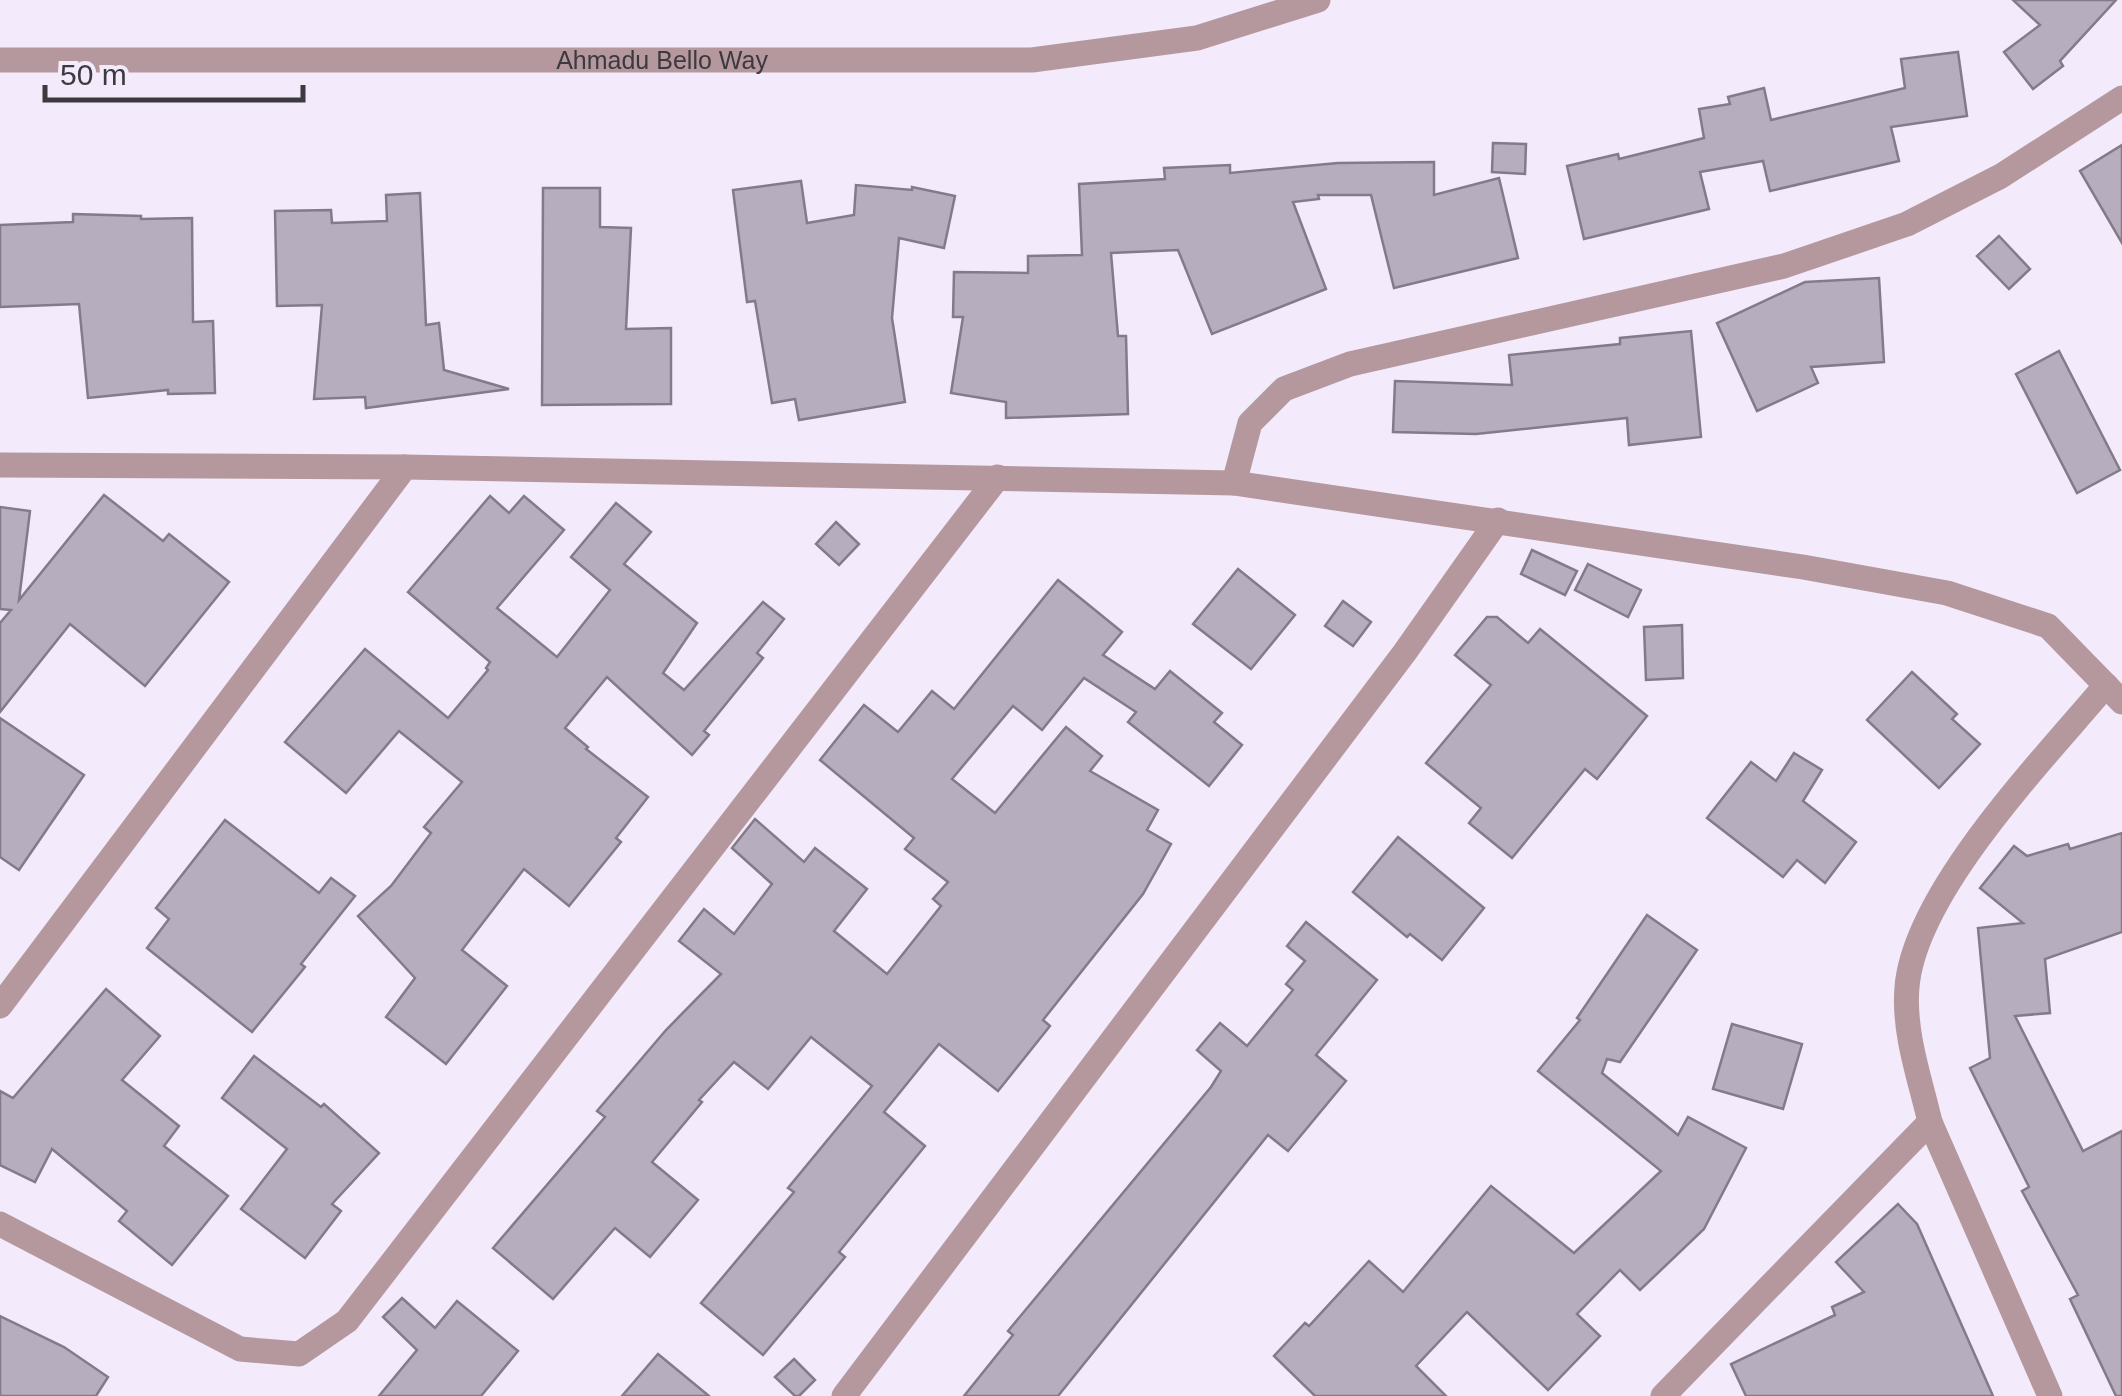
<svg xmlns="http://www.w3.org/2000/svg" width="2122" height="1396" viewBox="0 0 2122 1396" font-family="Arial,sans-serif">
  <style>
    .building { fill: #b6adbe; stroke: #837b8a; stroke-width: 2.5 }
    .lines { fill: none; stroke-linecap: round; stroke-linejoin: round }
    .minor { stroke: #b5989d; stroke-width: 25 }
    .tertiary { stroke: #b5989d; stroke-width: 25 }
    .labels { text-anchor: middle; stroke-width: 8; stroke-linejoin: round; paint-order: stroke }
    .street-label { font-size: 25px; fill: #3c393f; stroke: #f3eafb }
  </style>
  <rect width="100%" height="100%" fill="#f3eafb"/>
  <g class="building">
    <path d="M2013,0H2116L2060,61L2063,66L2033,89L2004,52L2040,25Z"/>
    <path d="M1958,52L1967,116L1891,127L1899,161L1770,191L1763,161L1700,172L1709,209L1584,239L1567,166L1618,154L1619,159L1704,138L1699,109L1730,104L1728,97L1764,88L1771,120L1905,88L1901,59Z"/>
    <path d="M1493,143L1526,144L1525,174L1492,172Z"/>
    <path d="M2122,145V243L2080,171Z"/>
    <path d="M1434,162V195L1499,178L1518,258L1394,288L1371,195H1318L1319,199L1293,202L1326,289L1212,334L1178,250L1111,253L1118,336H1126L1128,414L1006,418V402L951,393L963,317H953L954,272L1028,273V256L1082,255L1079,184L1165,179L1164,168L1230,165V173L1338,163Z"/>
    <path d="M801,181L807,223L854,215L856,185L912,190V187L955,196L944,248L899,238L892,318L905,402L799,420L795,399L772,403L755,301L747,302L733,190Z"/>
    <path d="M543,188H600V227L631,228L626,329L671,328V404L542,405Z"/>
    <path d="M420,193L426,325L439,323L444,370L509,389L366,408L365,397L314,399L322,305L277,306L275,211L331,210L332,223L387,221L386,195Z"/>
    <path d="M73,214L141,216V219L192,218L193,322L213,321L215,393L168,394V390L88,398L79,304L0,307V225L73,222Z"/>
    <path d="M1999,236L2030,269L2009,289L1977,256Z"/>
    <path d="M1879,278L1884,362L1811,367L1818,383L1757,411L1717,323L1805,282Z"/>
    <path d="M1691,331L1701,437L1629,445L1627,418L1476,434L1393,432L1395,381L1512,385L1509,355L1620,344V338Z"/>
    <path d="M2059,351L2120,470L2077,493L2016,374Z"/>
    <path d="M104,495L163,541L169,534L229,582L145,686L70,624L0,712V623L11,610L0,609V507L30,511L19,600Z"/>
    <path d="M490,496L509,513L524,496L564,530L497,608L557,657L610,590L571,557L616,503L651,532L624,564L697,623L663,673L684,690L763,602L784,619L757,653L763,658L704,731L709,735L692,755L607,677L565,728L588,747L586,749L648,797L616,838L621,842L569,906L524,869L462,950L507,986L446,1064L386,1017L415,978L358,916L391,886L431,833L424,827L462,782L399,731L346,793L285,742L365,649L448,718L488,670L486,668L490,662L408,592Z"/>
    <path d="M836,522L859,544L839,565L816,544Z"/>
    <path d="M1532,550L1577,571L1565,595L1521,574Z"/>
    <path d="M1588,564L1641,590L1628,617L1575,590Z"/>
    <path d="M1238,569L1295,615L1251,669L1193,624Z"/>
    <path d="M1058,580L1122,632L1103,655L1155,689L1170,671L1222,713L1214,722L1242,745L1209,786L1128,722L1136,712L1084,678L1042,730L1013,706L952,779L995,813L1066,727L1102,756L1090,771L1158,810L1147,830L1171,844L1143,894L1043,1020L1050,1026L998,1091L939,1044L884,1112L925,1146L839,1252L845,1257L763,1355L701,1303L794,1192L788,1188L872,1086L811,1037L768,1089L734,1062L699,1100L702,1102L652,1162L698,1200L650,1257L615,1228L553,1299L493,1248L605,1117L597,1111L666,1030L721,974L679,941L704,909L734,934L772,884L732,848L755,819L804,862L815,848L867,889L834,931L887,974L941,906L933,899L948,882L905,849L914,838L820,760L864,705L898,732L932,691L954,709Z"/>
    <path d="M1343,601L1371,622L1353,646L1325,626Z"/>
    <path d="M1487,617H1497L1528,643L1540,629L1647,716L1597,779L1585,769L1512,858L1469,823L1481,808L1426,763L1491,685L1455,655Z"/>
    <path d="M1682,625L1683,678L1646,680L1644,627Z"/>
    <path d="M1912,672L1957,714L1952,719L1980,744L1939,788L1867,720Z"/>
    <path d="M0,718L84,775L19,870L0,857Z"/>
    <path d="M1794,753L1822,770L1803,801L1856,842L1825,883L1797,860L1783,877L1707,818L1751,762L1776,781Z"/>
    <path d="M225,820L319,893L331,878L355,896L301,964L305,967L252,1032L147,948L169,919L156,908Z"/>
    <path d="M2122,833V932L2045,959L2050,1013L2015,1016L2083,1151L2122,1131V1396H2116L2070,1299L2078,1295L2022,1191L2029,1187L1970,1068L1990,1058L1978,928L2023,923L1980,888L2014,846L2027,856L2068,844L2070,849Z"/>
    <path d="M1398,837L1484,908L1442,960L1410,934L1407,937L1353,892Z"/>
    <path d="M1647,915L1697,950L1620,1062L1607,1059L1602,1073L1678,1135L1688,1117L1746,1148L1704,1229L1640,1290L1620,1270L1577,1314L1600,1336L1548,1390L1467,1312L1416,1366L1446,1396H1315L1274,1356L1305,1323L1309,1326L1369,1261L1403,1292L1491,1186L1574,1253L1661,1171L1538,1071L1580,1020L1577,1018Z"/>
    <path d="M1306,922L1377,980L1316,1055L1346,1081L1288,1151L1268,1135L1058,1396H964L1013,1335L1008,1331L1211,1087L1221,1071L1197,1050L1220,1023L1247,1046L1293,990L1286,984L1305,961L1287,946Z"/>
    <path d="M106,989L160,1036L122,1080L179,1126L164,1146L228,1196L172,1265L119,1221L127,1211L52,1149L35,1182L0,1165V1091L13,1098Z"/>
    <path d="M1732,1024L1802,1044L1783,1109L1713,1089Z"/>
    <path d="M254,1056L321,1107L324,1104L379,1153L332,1204L341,1211L305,1258L241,1209L287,1149L222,1098Z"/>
    <path d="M1898,1204L1917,1224L1993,1396H1746L1731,1364L1835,1315L1832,1307L1864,1292L1836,1262Z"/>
    <path d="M402,1298L435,1328L457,1301L518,1351L481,1396H379L417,1350L383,1317Z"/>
    <path d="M0,1316L64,1347L108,1377L96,1396H0Z"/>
    <path d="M658,1354L709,1396H622Z"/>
    <path d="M794,1359L815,1380L799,1396H795L775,1377Z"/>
  </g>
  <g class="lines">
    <g class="minor">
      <path d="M0,465L405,467L1234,483L1803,567L1947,593L2048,626L2122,702"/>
      <path d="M1234,483L1250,423L1284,389L1350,364L1784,266L1907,224L2001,176L2122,98"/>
      <path d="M0,1006L405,467"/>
      <path d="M1930,1122L2050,1396"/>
      <path d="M0,1224L240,1349L299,1354L347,1321L998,477"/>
      <path d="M844,1396L1405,652L1498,520"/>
      <path d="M1663,1396L1930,1122C1920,1079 1903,1032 1907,987C1915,891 2045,758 2106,685"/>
    </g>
    <path class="tertiary" id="s1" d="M0,60H1032L1197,38L1318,0"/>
  </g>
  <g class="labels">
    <g class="street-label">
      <text dy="9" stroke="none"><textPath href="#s1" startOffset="662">Ahmadu Bello Way</textPath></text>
    </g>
  </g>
  <path d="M45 85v15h258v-15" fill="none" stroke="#3c393f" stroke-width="5"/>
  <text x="60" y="85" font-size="30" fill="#3c393f" stroke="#f3eafb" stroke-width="8" paint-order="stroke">50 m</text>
</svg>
